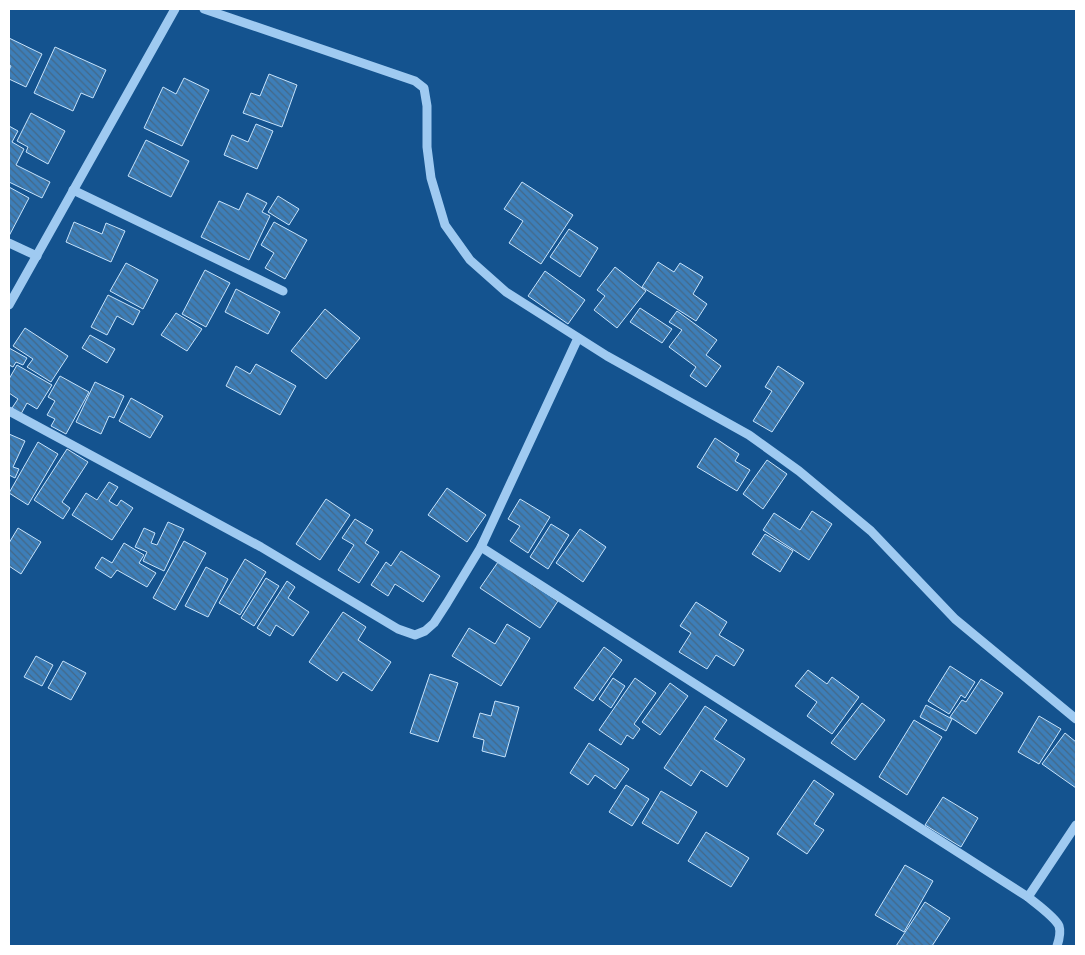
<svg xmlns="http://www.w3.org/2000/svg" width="1085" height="955" viewBox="0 0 1085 955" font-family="'PT Sans',sans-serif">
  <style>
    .building { fill: url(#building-back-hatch); stroke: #c6e3fc }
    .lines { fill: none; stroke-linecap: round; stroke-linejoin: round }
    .minor { stroke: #9fcaf1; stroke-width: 9 }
  </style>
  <defs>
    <pattern id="building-back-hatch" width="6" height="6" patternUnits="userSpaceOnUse" patternTransform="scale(1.25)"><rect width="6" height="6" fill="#3d7eb8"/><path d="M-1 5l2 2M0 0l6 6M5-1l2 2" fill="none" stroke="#446887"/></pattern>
  </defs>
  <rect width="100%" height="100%" fill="#14538f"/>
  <g class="building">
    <path d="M9,38L42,54L26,87L9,79V70L11,66L9,65Z"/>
    <path d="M55,47L106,70L93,98L81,93L73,111L34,93Z"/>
    <path d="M269,74L297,85L282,127L243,113L251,93L260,96Z"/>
    <path d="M184,78L209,90L182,146L144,128L163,87L176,94Z"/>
    <path d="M31,113L65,131L48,164L26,152L28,147L17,141Z"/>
    <path d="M256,124L273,131L257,169L224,155L232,135L248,142Z"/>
    <path d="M9,126L18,131L12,142L24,149L16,165L50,182L42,198L9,182Z"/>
    <path d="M146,140L189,161L171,197L128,176Z"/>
    <path d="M522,182L573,215L541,264L509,243L523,221L504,209Z"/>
    <path d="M9,187L29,198L9,236Z"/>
    <path d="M247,193L267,203L262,212L270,216L249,260L201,237L219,201L239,210Z"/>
    <path d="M278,196L299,209L289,225L268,212Z"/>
    <path d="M74,222L102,234L106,223L125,231L111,262L66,242Z"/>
    <path d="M274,222L307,240L285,279L265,268L274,253L261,245Z"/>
    <path d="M569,229L598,248L580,277L550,257Z"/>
    <path d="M658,262L674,272L680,263L703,277L693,294L707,304L696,321L642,287Z"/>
    <path d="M126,263L158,280L143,309L110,291Z"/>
    <path d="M615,267L646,291L617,328L594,310L605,296L597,290Z"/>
    <path d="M205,270L230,283L206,327L182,314Z"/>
    <path d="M545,271L585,300L568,324L528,296Z"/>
    <path d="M236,289L280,312L268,334L225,312Z"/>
    <path d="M108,295L140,311L133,325L117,316L107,335L91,327Z"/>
    <path d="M640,308L672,329L662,343L630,322Z"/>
    <path d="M325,309L360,338L326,379L291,351Z"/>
    <path d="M677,311L717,340L706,355L721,366L706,387L690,376L696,367L669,347L682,330L669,322Z"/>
    <path d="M176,313L202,329L187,351L161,335Z"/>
    <path d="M25,328L68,356L51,382L27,367L33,359L13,346Z"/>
    <path d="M90,335L115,349L107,363L82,348Z"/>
    <path d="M9,348L27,358L23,365L16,362L13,367L9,365Z"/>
    <path d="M256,364L296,386L280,415L226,386L236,366L250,374Z"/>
    <path d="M17,365L52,385L37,409L27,403L21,414L12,408L18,399L9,393V379Z"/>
    <path d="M778,366L804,383L772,432L753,421L772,391L765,387Z"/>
    <path d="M60,376L89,392L66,434L51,426L55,419L47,415L55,401L48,397Z"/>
    <path d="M95,382L124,396L114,418L109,416L101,434L76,422Z"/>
    <path d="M131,398L163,416L150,438L119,421Z"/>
    <path d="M9,434L25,441L13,467L19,469L15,478L9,475Z"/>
    <path d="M715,438L739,454L735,461L750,470L737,491L697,467Z"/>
    <path d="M38,442L58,454L28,505L9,493Z"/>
    <path d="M67,449L88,462L62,502L70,508L63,519L34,500Z"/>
    <path d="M767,460L787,474L763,509L743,494Z"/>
    <path d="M109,482L118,487L109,501L117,506L121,500L133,508L112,540L72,515L86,493L97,500Z"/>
    <path d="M447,488L486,515L467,542L428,515Z"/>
    <path d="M326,499L350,515L320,560L296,544Z"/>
    <path d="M520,499L550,517L528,553L510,541L520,526L508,519Z"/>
    <path d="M812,511L832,524L809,560L763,530L774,513L800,530Z"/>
    <path d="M355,519L373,530L365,543L379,552L359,583L338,570L354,545L342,538Z"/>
    <path d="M168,522L184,529L164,571L143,561L147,552L135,547L144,528L155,533L151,543L157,545Z"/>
    <path d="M551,524L569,535L548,569L530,557Z"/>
    <path d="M18,528L41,542L21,574L9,566V543Z"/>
    <path d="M580,529L606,547L583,582L556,563Z"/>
    <path d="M765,534L793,551L780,572L752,554Z"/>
    <path d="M184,541L206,553L175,610L153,598Z"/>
    <path d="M124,543L144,555L139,563L156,573L147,587L117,570L111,578L95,568L102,557L112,563Z"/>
    <path d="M401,551L440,576L423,602L395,584L388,596L371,585L386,562L391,566Z"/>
    <path d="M245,559L266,572L240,615L219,603Z"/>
    <path d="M498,562L558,601L540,628L480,588Z"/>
    <path d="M206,567L228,579L208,617L185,606Z"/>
    <path d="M266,578L279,586L254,626L241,618Z"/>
    <path d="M287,581L295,587L288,598L309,612L293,636L276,625L270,636L257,628Z"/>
    <path d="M696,602L727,622L719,635L744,650L734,666L716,655L707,669L679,652L691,633L680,626Z"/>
    <path d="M343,612L366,627L358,640L391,662L372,691L343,672L337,681L309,662Z"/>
    <path d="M507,624L530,638L501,686L452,656L469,628L495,644Z"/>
    <path d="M604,647L622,660L593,701L574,688Z"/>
    <path d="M36,656L53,665L42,686L24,677Z"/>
    <path d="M63,661L86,673L71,700L48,688Z"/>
    <path d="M950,666L975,682L965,698L961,695L949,714L928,701Z"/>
    <path d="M808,670L827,684L832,677L859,697L832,734L807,716L817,702L795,686Z"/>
    <path d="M430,674L458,683L438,742L410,733Z"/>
    <path d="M613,678L625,686L611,708L599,699Z"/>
    <path d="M635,678L656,693L634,724L640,729L633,739L627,735L621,745L599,730Z"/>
    <path d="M981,679L1003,693L976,734L950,717L962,700L966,702Z"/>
    <path d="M670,683L688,696L660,735L642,722Z"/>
    <path d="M495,701L519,707L505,757L482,751L484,740L473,737L480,713L491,716Z"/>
    <path d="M862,703L885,720L855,760L831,743Z"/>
    <path d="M926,705L952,719L946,731L920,717Z"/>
    <path d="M705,706L727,720L714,739L745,759L727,787L701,770L691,786L664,768Z"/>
    <path d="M1039,716L1061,729L1039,764L1018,752Z"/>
    <path d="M914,720L942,737L907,795L879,777Z"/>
    <path d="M1065,733L1076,742V788L1042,764Z"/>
    <path d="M589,743L629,769L615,789L595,775L588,785L570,773Z"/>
    <path d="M814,780L834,794L814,824L824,830L807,854L777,834Z"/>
    <path d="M626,785L649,799L632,826L609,812Z"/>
    <path d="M661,791L697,812L678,844L642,823Z"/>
    <path d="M943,797L978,818L961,847L925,825Z"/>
    <path d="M706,832L749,858L731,887L688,861Z"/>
    <path d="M905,865L933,881L904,932L875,915Z"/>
    <path d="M925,902L950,918L932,946H896Z"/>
  </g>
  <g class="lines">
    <g class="minor">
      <path d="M204,9L415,81L424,88L427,106V147L431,178L445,225L470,260L506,292L607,356L749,435L799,471L871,531L955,619L1076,719"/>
      <path d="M73,190L283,291"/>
      <path d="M9,243L37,256"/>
      <path d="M9,305L175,9"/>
      <path d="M9,411L261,547L398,629L415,635L425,631L434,623L447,603L481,547L578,338"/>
      <path d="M481,547L1028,897L1076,825"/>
      <path d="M1028,897C1035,903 1055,917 1059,926C1061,932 1059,940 1057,946"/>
    </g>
  </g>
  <rect width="1085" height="955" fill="none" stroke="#ffffff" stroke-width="20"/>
</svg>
